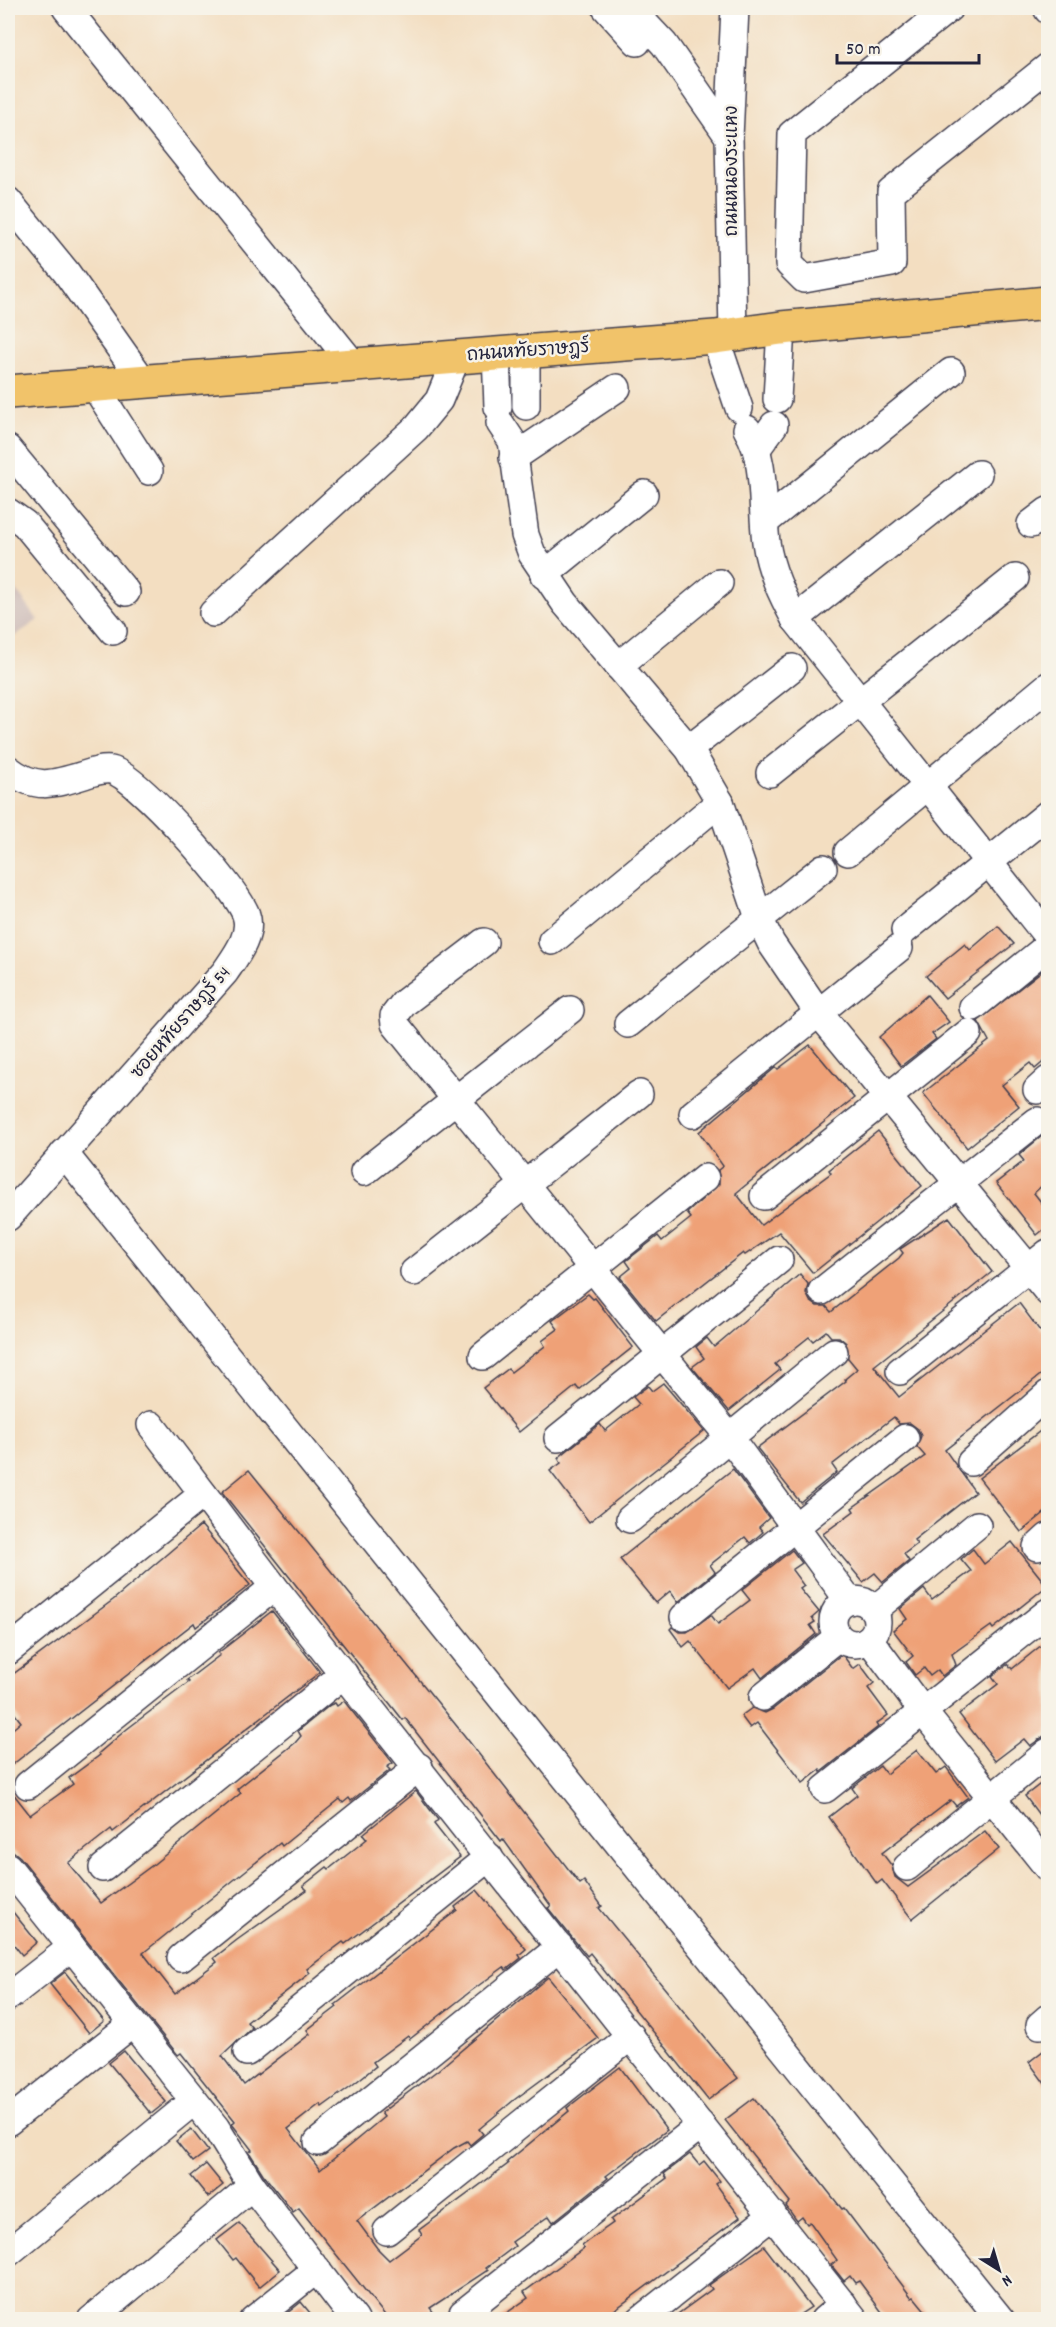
<svg xmlns="http://www.w3.org/2000/svg" width="1056" height="2327" viewBox="0 0 1056 2327" font-family="Dekko,'Playpen Sans Thai',sans-serif">
  <style>
    .industrial { fill: #d0c0bc }
    .building { fill: #efa177 }
    .lines { fill: none; stroke-linecap: round; stroke-linejoin: round }
    .minor-casing { stroke: #413e4f; stroke-width: 30 }
    .major-casing { stroke: #413e4f; stroke-width: 36 }
    .minor { stroke: #fff; stroke-width: 27 }
    .major { stroke: #f1c36a; stroke-width: 33 }
    .labels { text-anchor: middle; stroke-width: 5; stroke-linejoin: round; paint-order: stroke }
    .street-label { font-size: 18px; fill: #22223b; stroke: #f7f3e8 }
  </style>
  <rect width="100%" height="100%" fill="#f7f3e8"/>
  <filter id="ink" filterUnits="userSpaceOnUse"><feTurbulence type="fractalNoise" baseFrequency=".0167" numOctaves="2"/><feDisplacementMap in="SourceGraphic" scale="12" xChannelSelector="R" yChannelSelector="G"/><feConvolveMatrix kernelMatrix="1 2 1 2 8 2 1 2 1" color-interpolation-filters="sRGB"/></filter>
  <filter id="wash" filterUnits="userSpaceOnUse"><feTurbulence type="fractalNoise" baseFrequency=".008" numOctaves="4" result="noise"/><feDisplacementMap in="SourceGraphic" scale="24" xChannelSelector="R" yChannelSelector="G"/><feGaussianBlur stdDeviation="1.35" result="paint"/><feColorMatrix in="noise" values="0 0 0 0 0 0 0 0 0 0 0 0 0 0 0 0 0 1.4 0 .05"/><feComposite in="paint" operator="in"/></filter>
  <g filter="url(#wash)">
    <rect width="100%" height="100%" fill="#f3dec1"/>
    <path class="industrial" d="M8,579L38,620L8,641Z"/>
    <g id="blocks">
      <g class="building">
        <path d="M998,926L1014,944L945,998L926,976L965,944L970,950Z"/>
        <path d="M1043,970L1048,976V1058L1035,1069L1030,1063L1002,1085L1019,1106L967,1148L923,1093L989,1041L978,1021Z"/>
        <path d="M927,995L949,1022L932,1034L936,1039L901,1066L879,1037Z"/>
        <path d="M810,1045L854,1098L736,1193L761,1225L831,1173L829,1170L878,1131L922,1186L813,1273L779,1232L745,1255L743,1253L656,1321L620,1277L631,1268L626,1261L658,1236L662,1241L691,1218L687,1213L719,1184L718,1170L723,1166L699,1132L776,1067L778,1069Z"/>
        <path d="M1048,1131V1180L1034,1193L1048,1211V1226L1037,1235L996,1183L1024,1161L1019,1155Z"/>
        <path d="M949,1217L992,1272L874,1366L899,1397L1019,1303L1040,1331L1043,1329L1048,1337V1369L945,1450L975,1492L914,1540L917,1544L904,1554L909,1561L883,1582L875,1573L863,1582L823,1534L854,1511L852,1508L925,1456L917,1447L921,1436L918,1429L910,1423L899,1424L894,1417L832,1465L837,1472L800,1502L757,1448L846,1381L845,1379L857,1369L848,1358L846,1343L839,1337H831L826,1331L813,1341L809,1337L775,1364L780,1370L729,1411L692,1367L704,1358L696,1347L707,1338L714,1347L800,1274L808,1284L806,1293L810,1301L817,1306H826L831,1312L899,1258L903,1253L900,1249Z"/>
        <path d="M588,1294L593,1299L595,1298L633,1347L579,1390L576,1386L519,1432L483,1388L508,1369L511,1372L545,1346L542,1341L558,1329L552,1321Z"/>
        <path d="M663,1383L704,1431L589,1522L550,1471L561,1463L558,1458L600,1424L605,1431L639,1404L633,1397L648,1386L652,1391Z"/>
        <path d="M1048,1425V1510L1021,1532L979,1478Z"/>
        <path d="M733,1469L769,1518L759,1527L763,1532L750,1543L745,1537L710,1565L715,1572L678,1602L670,1591L656,1603L620,1559Z"/>
        <path d="M249,1470L464,1735L580,1884L584,1881L602,1906L599,1908L738,2078L708,2100L590,1953L587,1956L548,1908L551,1906L503,1839L501,1841L405,1718L403,1720L222,1492Z"/>
        <path d="M201,1525L250,1585L196,1627L194,1623L8,1768V1733L21,1722L8,1705V1678L113,1600Z"/>
        <path d="M1012,1542L1047,1586L993,1629L991,1626L952,1654L956,1665L942,1676L938,1670L930,1676L924,1668L915,1675L906,1662L913,1656L893,1630L907,1619L900,1609L924,1589L932,1600L971,1571L961,1559L973,1549L984,1564Z"/>
        <path d="M792,1550L802,1563L792,1570L804,1586L800,1589L819,1612L812,1618L815,1622L810,1625L816,1634L762,1678L755,1668L727,1688L690,1641L683,1647L670,1629L672,1627L679,1632H687L711,1615L718,1624L750,1600L742,1590Z"/>
        <path d="M272,1611L320,1672L113,1832L111,1829L68,1863L101,1903L154,1864L241,1793L237,1789L295,1743L301,1736L298,1731L330,1705L335,1703L337,1706L344,1701L393,1763L387,1767L390,1770L351,1801L349,1798L343,1803L340,1799L282,1846L280,1843L143,1953L175,1994L217,1962L214,1958L237,1940L307,1890L303,1886L327,1867L329,1869L367,1839L363,1834L416,1791L438,1820L434,1824L460,1857L345,1944L343,1942L307,1969L310,1973L247,2022L252,2028L222,2056L244,2085L310,2034L307,2030L337,2007L335,2005L457,1910L455,1907L477,1890L526,1949L519,1955L521,1958L506,1970L504,1967L471,1991L410,2039L408,2036L373,2062L376,2066L351,2086L322,2107L320,2104L288,2129L320,2170L384,2117L381,2113L438,2070L548,1977L598,2038L514,2100L479,2129L483,2134L470,2145L467,2141L454,2148L357,2221L377,2248L389,2260L422,2235L419,2230L508,2164L507,2162L569,2111L567,2108L620,2067L667,2130L606,2176L608,2178L553,2222L549,2216L512,2242L515,2246L486,2268L488,2270L430,2308L439,2319H388L299,2208L293,2212L263,2174L249,2152L252,2150L232,2124L235,2121L204,2082L181,2053L178,2055L20,1857L8,1847V1787L30,1815L73,1784L69,1778L100,1755L99,1753L127,1729L189,1682L187,1680L220,1655L218,1653Z"/>
        <path d="M1048,1640V1733L1030,1746L1024,1739L995,1761L959,1714L998,1684L992,1676L1008,1664L1012,1669Z"/>
        <path d="M842,1654L853,1669L860,1664L874,1683L868,1688L888,1715L876,1724L878,1727L821,1772L820,1770L803,1783L757,1723L750,1728L741,1716L752,1708L765,1713L773,1709Z"/>
        <path d="M917,1750L936,1774L946,1767L968,1797L956,1806L951,1800L882,1853L892,1866L895,1877L908,1887L985,1831L999,1849L912,1919L882,1880L877,1884L829,1817L857,1795L852,1788L880,1766L886,1774Z"/>
        <path d="M1048,1778V1827L1025,1796Z"/>
        <path d="M8,1906L37,1942L22,1955L8,1937Z"/>
        <path d="M65,1972L104,2021L89,2033L50,1984Z"/>
        <path d="M1048,2047V2088L1029,2062Z"/>
        <path d="M124,2051L166,2102L151,2114L109,2063Z"/>
        <path d="M754,2098L842,2209L844,2208L912,2298L914,2297L932,2319H887L859,2281L855,2283L850,2276L844,2281L831,2265L837,2260L810,2222L807,2224L802,2217L797,2221L786,2206L790,2202L725,2120Z"/>
        <path d="M191,2129L208,2151L193,2162L176,2141Z"/>
        <path d="M690,2154L699,2165L704,2161L720,2181L716,2184L740,2217L602,2319H498L528,2298L524,2292L584,2248L582,2245L613,2223L611,2220L667,2178L664,2174Z"/>
        <path d="M206,2164L223,2185L208,2197L191,2176Z"/>
        <path d="M239,2223L280,2270L259,2287L236,2258L233,2260L217,2240Z"/>
        <path d="M764,2246L811,2307L793,2319H671L712,2289L709,2285Z"/>
        <path d="M301,2302L315,2319H280Z"/>
      </g>
    </g>
  </g>
  <g filter="url(#ink)">
    <use href="#blocks" fill-opacity="0" stroke="#413e4f" stroke-width="1.5"/>
    <g class="lines">
      <defs>
        <g id="minor">
          <path d="M66,8L353,364"/>
          <path d="M606,8L637,42"/>
          <path d="M630,8L664,44L729,137"/>
          <path d="M949,8L792,134L789,264L804,279L892,263L891,192L1048,67"/>
          <path d="M1047,8L1048,10"/>
          <path d="M8,201L66,272L143,381"/>
          <path d="M733,334L729,137L735,8"/>
          <path d="M715,337L739,408"/>
          <path d="M526,350V406"/>
          <path d="M496,352L498,407"/>
          <path d="M94,385L149,471"/>
          <path d="M777,399L781,328"/>
          <path d="M500,423L512,441L525,535L532,554L565,603L689,749L720,802L759,918L771,943L818,1012L1048,1292"/>
          <path d="M747,429C767,462 761,504 766,542C770,570 782,595 795,619L1048,937"/>
          <path d="M758,447L774,425"/>
          <path d="M8,449L126,592"/>
          <path d="M513,458L617,388"/>
          <path d="M8,512L25,524L113,631"/>
          <path d="M765,522L951,372"/>
          <path d="M1031,524L1048,511"/>
          <path d="M544,575L644,494"/>
          <path d="M213,613L416,428L439,400L457,356"/>
          <path d="M795,619L978,474"/>
          <path d="M618,666L719,583"/>
          <path d="M689,749L792,668"/>
          <path d="M8,769C35,790 52,785 84,775C93,772 101,769 111,770C134,773 238,889 246,915C253,935 235,957 225,972L8,1217"/>
          <path d="M770,773L1015,578"/>
          <path d="M848,852L1048,686"/>
          <path d="M905,930L1048,814"/>
          <path d="M552,941L720,802"/>
          <path d="M484,942L404,1003L394,1016L395,1024L730,1438L849,1601"/>
          <path d="M973,1007L1048,946"/>
          <path d="M628,1024L823,868"/>
          <path d="M1037,1090L1048,1080"/>
          <path d="M693,1114L899,948"/>
          <path d="M64,1153L1001,2320"/>
          <path d="M364,1172L570,1010"/>
          <path d="M764,1196L968,1033"/>
          <path d="M414,1272L639,1094"/>
          <path d="M822,1291L1037,1121"/>
          <path d="M483,1356L705,1178"/>
          <path d="M900,1371L1048,1253"/>
          <path d="M151,1425L274,1587L855,2320"/>
          <path d="M558,1438L779,1260"/>
          <path d="M971,1462L1048,1394"/>
          <path d="M630,1519L834,1352"/>
          <path d="M1037,1547L1048,1537"/>
          <circle cx="855" cy="1622" r="22"/>
          <path d="M874,1610L977,1525"/>
          <path d="M684,1617L905,1438"/>
          <path d="M869,1639L924,1713L1048,1868"/>
          <path d="M8,1651L203,1494"/>
          <path d="M763,1697L838,1637"/>
          <path d="M28,1785L274,1587"/>
          <path d="M825,1789L1048,1612"/>
          <path d="M8,1867L216,2128L252,2186L355,2320"/>
          <path d="M907,1867L1048,1752"/>
          <path d="M103,1868L344,1674"/>
          <path d="M181,1958L419,1767"/>
          <path d="M8,1997L72,1947"/>
          <path d="M1040,2025L1048,2018"/>
          <path d="M247,2052L489,1857"/>
          <path d="M8,2122L132,2024"/>
          <path d="M318,2142L560,1947"/>
          <path d="M387,2231L631,2036"/>
          <path d="M8,2253L194,2101"/>
          <path d="M463,2313L701,2125"/>
          <path d="M91,2320L252,2186"/>
          <path d="M253,2320L317,2269"/>
          <path d="M640,2320L773,2215"/>
          <path d="M824,2320L843,2304"/>
        </g>
        <path id="major" d="M8,392L715,337L781,328L1048,303"/>
      </defs>
      <use href="#minor" class="minor-casing"/>
      <use href="#major" class="major-casing"/>
      <use href="#minor" class="minor"/>
      <use href="#major" class="major"/>
    </g>
  </g>
  <g class="labels">
    <g class="street-label">
      <text transform="translate(731 171) rotate(-90)" y="6">ถนนหนองระแหง</text>
      <text transform="translate(528 350) rotate(-4)" y="6">ถนนหทัยราษฎร์</text>
      <text transform="translate(180 1022) rotate(-49)" y="6">ซอยหทัยราษฎร์ 54</text>
    </g>
  </g>
  <rect width="1056" height="2327" fill="none" stroke="#f7f3e8" stroke-width="30"/>
  <g transform="translate(999 2270) rotate(143)" stroke="#f7f3e8" stroke-width="4.5" paint-order="stroke">
  <path d="M0-4.5L10 22L0 15L-10 22Z" fill="#22223b"/>
  <text y="-9" font-size="16" font-weight="bold" text-anchor="middle" fill="#22223b">N</text>
  </g>
  <path d="M837 54v9h142v-9" fill="none" stroke="#22223b" stroke-width="3"/>
  <text x="846" y="54" font-size="18" fill="#22223b" stroke="#f7f3e8" stroke-width="4.5" paint-order="stroke">50 m</text>
</svg>
